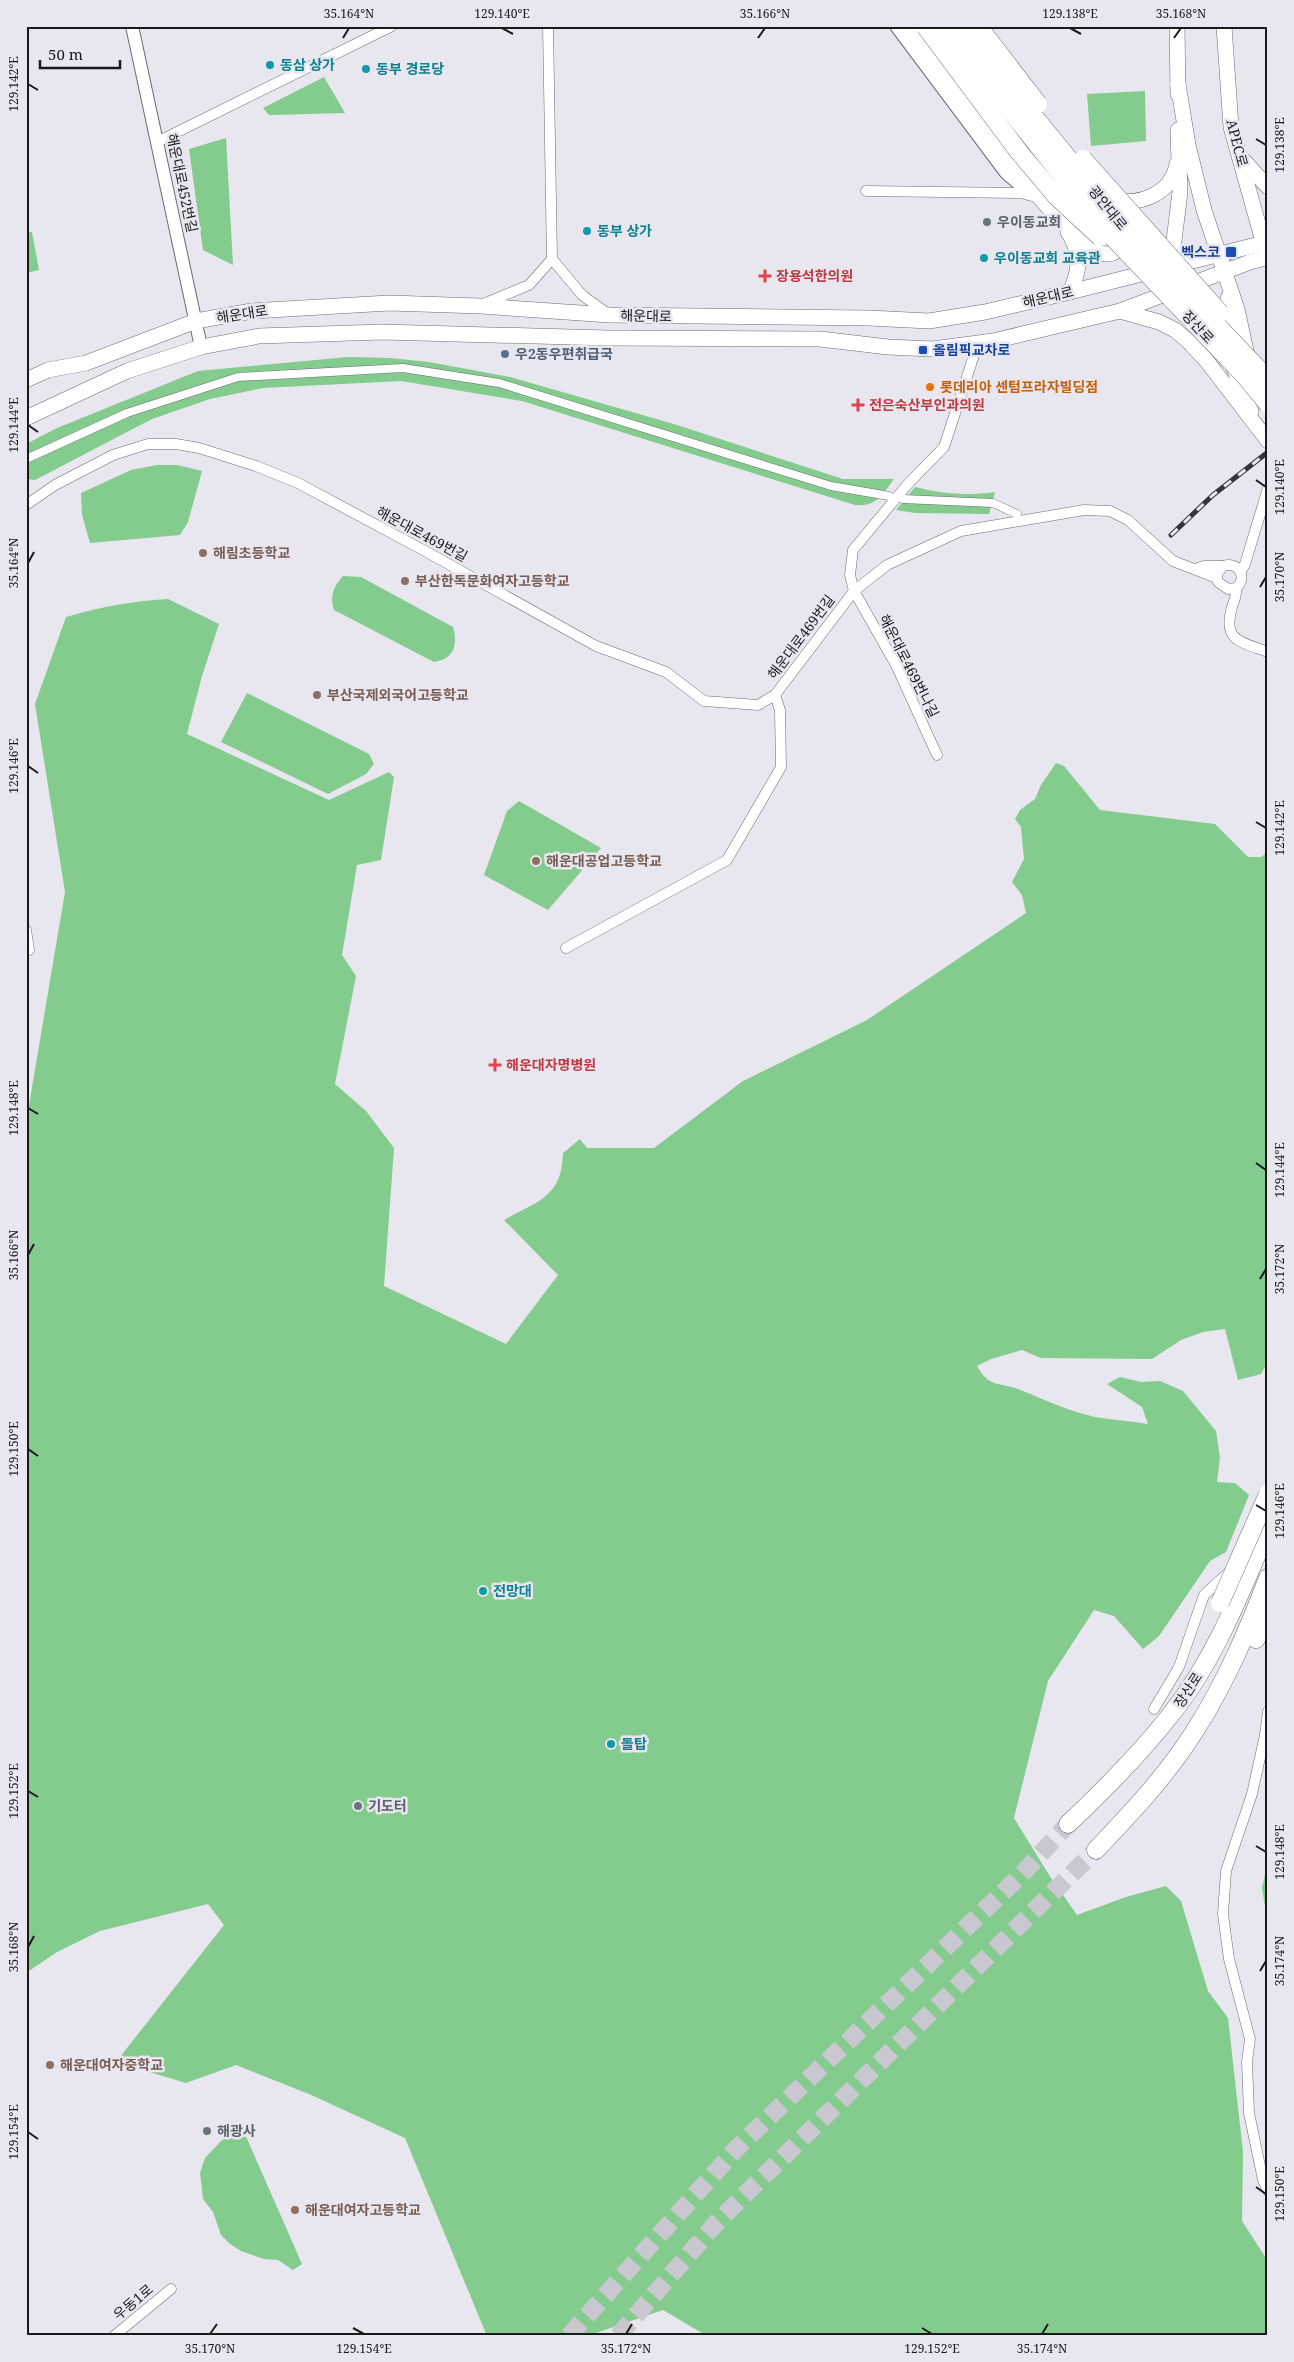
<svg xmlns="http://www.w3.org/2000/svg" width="1294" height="2362" viewBox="0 0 1294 2362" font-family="'Noto Serif','Noto Sans KR',serif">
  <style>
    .green { fill: #84cb8e }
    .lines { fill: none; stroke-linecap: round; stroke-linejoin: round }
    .trunk-tunnel { stroke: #c9c7cf; stroke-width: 18; stroke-dasharray: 18 9; stroke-linecap: butt }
    .pedestrian-casing { stroke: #6d6b73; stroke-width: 9 }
    .minor-casing { stroke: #6d6b73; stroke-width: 11 }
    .tertiary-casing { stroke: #6d6b73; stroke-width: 14 }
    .secondary-casing { stroke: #6d6b73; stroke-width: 16 }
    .trunk-casing { stroke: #6d6b73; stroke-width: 19 }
    .pedestrian { stroke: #fff; stroke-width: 8 }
    .minor { stroke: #fff; stroke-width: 10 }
    .tertiary { stroke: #fff; stroke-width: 12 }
    .secondary { stroke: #fff; stroke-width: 15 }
    .trunk { stroke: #fff; stroke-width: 18 }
    .rail-casing { stroke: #353438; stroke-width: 5 }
    .rail { stroke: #e8e6ef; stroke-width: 3; stroke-dasharray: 9; stroke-linecap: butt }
    .trunk-bridge-casing { stroke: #6d6b73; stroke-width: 19; stroke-linecap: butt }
    .trunk-bridge { stroke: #fff; stroke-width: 18 }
    .ticks { fill: none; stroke: #1a191c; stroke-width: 2 }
    .culture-dot { fill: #0f9aa8; stroke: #e8e6ef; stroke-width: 2 }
    .worship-dot { fill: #6b7280; stroke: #e8e6ef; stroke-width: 2 }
    .transit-dot { fill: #1a4fb4; stroke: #e8e6ef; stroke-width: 2 }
    .health-dot { fill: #e0444e; stroke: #e8e6ef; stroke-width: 2 }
    .service-dot { fill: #5c6f8a; stroke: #e8e6ef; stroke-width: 2 }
    .food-dot { fill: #e8710a; stroke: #e8e6ef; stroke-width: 2 }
    .education-dot { fill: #8d6e63; stroke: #e8e6ef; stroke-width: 2 }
    .labels { text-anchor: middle; stroke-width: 5; stroke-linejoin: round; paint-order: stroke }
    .culture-label { font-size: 14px; font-weight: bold; fill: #0d838f; stroke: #e8e6ef; text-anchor: start }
    .street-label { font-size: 14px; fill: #1a191c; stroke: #e8e6ef }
    .worship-label { font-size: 14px; font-weight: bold; fill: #5b616d; stroke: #e8e6ef; text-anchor: start }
    .transit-label { font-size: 14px; font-weight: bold; fill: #164399; stroke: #e8e6ef; text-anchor: end }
    .health-label { font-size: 14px; font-weight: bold; fill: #be3a42; stroke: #e8e6ef; text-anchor: start }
    .service-label { font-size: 14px; font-weight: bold; fill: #4e5e75; stroke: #e8e6ef; text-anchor: start }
    .food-label { font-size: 14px; font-weight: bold; fill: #c56008; stroke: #e8e6ef; text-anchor: start }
    .education-label { font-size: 14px; font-weight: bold; fill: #785e54; stroke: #e8e6ef; text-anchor: start }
    .neatline { fill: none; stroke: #1a191c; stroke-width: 2 }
    .ticks-label { font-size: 12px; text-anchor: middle; fill: #1a191c }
  </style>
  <rect width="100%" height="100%" fill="#e8e6ef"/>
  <g class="green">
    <path d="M324,77L345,113L269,115L263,108Z"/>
    <path d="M1145,91L1146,141L1091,146L1087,94Z"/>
    <path d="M226,138L233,265L203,250L189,149Z"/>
    <path d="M32,232L39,270L26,273V233Z"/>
    <path d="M348,357L390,358L429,362L510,377L674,424L843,479H894C882,495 877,507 855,505L522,401L401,381L263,388L210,399L152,419L35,480L26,479V444L57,428L198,371Z"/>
    <path d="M157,465H177L202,471L188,522L180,535L90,543L82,515L81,493L131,470Z"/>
    <path d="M915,487C942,494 967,496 995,492L989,514L915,513L896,510Z"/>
    <path d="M343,576L361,577L453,627C458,645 454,659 434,662L334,610C329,596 334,586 343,576Z"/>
    <path d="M168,599L219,624L202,676L187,734L329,800L389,772L394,777L381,860L357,865L342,955L356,976L335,1084L366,1111L394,1148L384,1286L506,1344L558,1275L504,1220C538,1201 562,1197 563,1153L580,1139L587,1148H654L743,1081L867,1020L1026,913L1022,895L1012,882L1024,859L1021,827L1015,819L1020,810L1035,799L1041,785L1056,763L1064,766L1100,810L1215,824L1248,857H1261L1268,852V1361L1261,1374L1238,1380L1225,1329L1203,1332L1181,1340L1152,1359L1041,1358L1022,1350L991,1359L977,1366C989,1388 999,1382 1018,1389C1043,1399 1068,1411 1095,1417C1112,1420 1131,1421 1148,1424L1142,1407L1107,1384L1120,1377L1141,1382L1160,1381L1183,1391L1216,1431L1220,1457L1217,1482L1235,1483L1249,1495L1226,1552L1210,1561L1159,1636L1143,1649L1114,1616L1094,1610L1048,1681L1014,1818L1049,1875L1077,1915L1126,1897L1166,1886L1181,1901L1208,1991L1228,2018L1243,2152L1242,2221L1266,2258L1268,2336H707L663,2310L587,2336H487L405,2138L309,2094L236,2065L186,2083L116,2062L224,1925L208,1904L100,1931L57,1952L26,1973V1123L65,892L35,704L66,617C100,607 132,601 168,599Z"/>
    <path d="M247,693L369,754L374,764L366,774L328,794L221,742Z"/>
    <path d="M519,801L601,848L548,910L484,875L507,811Z"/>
    <path d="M1268,1861V1925L1262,1888Z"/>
    <path d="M244,2132L302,2264L293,2270L278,2260L264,2259L241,2251L230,2244L221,2235L213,2212L203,2199L200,2173L205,2158L222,2140Z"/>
  </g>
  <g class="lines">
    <g class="trunk-tunnel">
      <path d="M569,2336L736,2149L1022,1874L1068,1824"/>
      <path d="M618,2336L717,2222L1096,1850"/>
    </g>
    <defs>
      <g id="pedestrian">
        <path d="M26,459L127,413L238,377L403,368L499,383L831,486L889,496"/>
        <path d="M903,499L993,503L1017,514"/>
      </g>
      <g id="minor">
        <path d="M548,26L552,259L582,295L608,314"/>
        <path d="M157,142L392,26"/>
        <path d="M866,191L1021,193L1032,196"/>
        <path d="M483,304L529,285L552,259"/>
        <path d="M26,505L55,485L113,455L148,444H176L199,448L256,466L298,483L425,551L596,646L666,672L704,701L758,705L775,695L854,591L887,565L961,531L1084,510L1110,511L1128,520L1173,561L1217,578"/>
        <path d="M1195,569L1204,566H1223"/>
        <path d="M1241,571L1245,564L1268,488"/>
        <path d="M1236,588L1228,589L1218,582L1217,574L1223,566C1239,561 1248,578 1236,588C1237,595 1234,601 1232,607C1222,641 1241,642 1268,652"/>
        <path d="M937,755L896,665L854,591L850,575L853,550L907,485L944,447L978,343"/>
        <path d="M26,930L29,950"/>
        <path d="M566,948L727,860L781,767L780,710L775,695"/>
        <path d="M1154,1709L1179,1667L1204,1595L1230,1571"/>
        <path d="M1268,1711L1265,1735L1252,1794L1226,1871L1223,1914L1229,1959L1250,2039L1247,2062L1249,2113L1263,2180L1268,2191"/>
        <path d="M114,2336L171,2289"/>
      </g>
      <g id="tertiary">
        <path d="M132,26L201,347"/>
        <path d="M896,26L1006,173L1028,192"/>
      </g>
      <g id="secondary">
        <path d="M1177,26L1178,94"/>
        <path d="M1224,26L1231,127L1266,252"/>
        <path d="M1178,84L1188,145L1204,210L1237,309L1248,360"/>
        <path d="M1244,161L1268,187"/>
        <path d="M1114,199C1139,207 1172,193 1177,164"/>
        <path d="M1056,214C1067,226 1096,263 1115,252C1121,249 1123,242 1123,236"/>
        <path d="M1068,232C1082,253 1080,270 1070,292"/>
        <path d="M1171,265L1180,192L1178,130"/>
        <path d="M1228,298C1222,336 1235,378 1251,411"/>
        <path d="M1120,311L1159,322L1175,330L1188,341L1206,360L1268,441"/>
        <path d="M26,380L48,370L86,363L196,321L252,311L389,303L480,306L610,315L869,318L929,321L985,312L1070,292L1268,242"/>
        <path d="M26,418L127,371L201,347L259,336L382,332L608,338L820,339L888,347L933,349L993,341L1120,311L1250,262L1268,257"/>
      </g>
      <g id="trunk">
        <path d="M909,26L1014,166L1056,214"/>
        <path d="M1256,1639L1268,1613"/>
        <path d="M1068,1824C1105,1789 1141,1753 1172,1713C1215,1659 1241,1592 1268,1528"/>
        <path d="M1096,1850C1132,1812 1168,1774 1196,1729C1226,1682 1248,1630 1268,1578"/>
      </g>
    </defs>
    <use href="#pedestrian" class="pedestrian-casing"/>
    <use href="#minor" class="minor-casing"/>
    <use href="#tertiary" class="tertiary-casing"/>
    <use href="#secondary" class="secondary-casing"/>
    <use href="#trunk" class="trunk-casing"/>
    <use href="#pedestrian" class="pedestrian"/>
    <use href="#minor" class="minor"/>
    <use href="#tertiary" class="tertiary"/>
    <use href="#secondary" class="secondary"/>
    <use href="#trunk" class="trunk"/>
    <defs>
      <path id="rail" d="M1171,535L1213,495L1268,452"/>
    </defs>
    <use href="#rail" class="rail-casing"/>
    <use href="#rail" class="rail"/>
    <defs>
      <g id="trunk-bridge">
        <path d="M925,26L1019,152L1056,196L1100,237"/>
        <path d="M943,26L1102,226L1245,376L1268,404"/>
        <path d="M960,26L1130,234L1268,379"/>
        <path d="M978,26L1038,104"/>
        <path d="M1083,159L1220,313"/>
        <path d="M1220,1603L1268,1494"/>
      </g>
    </defs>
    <use href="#trunk-bridge" class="trunk-bridge-casing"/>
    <use href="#trunk-bridge" class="trunk-bridge"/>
  </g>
  <path class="ticks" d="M502,28L513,34M1070,28L1081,34M343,38L349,28M758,38L765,28M1174,38L1181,28M28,84L38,90M1256,139L1266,145M28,425L38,432M1256,480L1266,487M28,563L34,552M1260,587L1266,577M28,766L38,773M1256,822L1266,828M28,1108L38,1114M1256,1163L1266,1170M28,1255L34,1244M1260,1279L1266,1269M28,1449L38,1456M1256,1505L1266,1511M28,1791L38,1797M1256,1846L1266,1852M28,1947L34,1936M1260,1971L1266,1961M28,2132L38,2139M1256,2187L1266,2194M353,2328L364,2334M922,2328L932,2334M210,2334L217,2324M626,2334L632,2324M1042,2334L1048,2324"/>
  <g class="culture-dot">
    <circle cx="270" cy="65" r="5"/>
    <circle cx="366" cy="69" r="5"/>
    <circle cx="587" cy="231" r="5"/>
    <circle cx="984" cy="258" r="5"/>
    <circle cx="483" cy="1591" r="5"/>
    <circle cx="611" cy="1744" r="5"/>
  </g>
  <g class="worship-dot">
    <circle cx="987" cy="222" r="5"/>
    <circle cx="358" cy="1806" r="5"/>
    <circle cx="207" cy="2131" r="5"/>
  </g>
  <g class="transit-dot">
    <rect x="1225" y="246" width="12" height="12" rx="2.5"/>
    <rect x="918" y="345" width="10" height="10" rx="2.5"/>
  </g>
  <g class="health-dot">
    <path d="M762.5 268.5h5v5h5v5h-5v5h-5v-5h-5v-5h5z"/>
    <path d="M855.5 397.5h5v5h5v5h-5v5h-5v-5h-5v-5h5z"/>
    <path d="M492.5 1057.5h5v5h5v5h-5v5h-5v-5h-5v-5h5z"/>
  </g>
  <circle class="service-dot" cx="505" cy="354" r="5"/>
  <circle class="food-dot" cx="930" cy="387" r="5"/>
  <g class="education-dot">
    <circle cx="203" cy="553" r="5"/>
    <circle cx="405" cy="581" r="5"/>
    <circle cx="317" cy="695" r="5"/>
    <circle cx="536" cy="861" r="5"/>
    <circle cx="50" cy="2065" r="5"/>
    <circle cx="295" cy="2210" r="5"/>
  </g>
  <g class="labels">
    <g class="culture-label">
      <text x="280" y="70">동삼 상가</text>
      <text x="376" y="74">동부 경로당</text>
      <text x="597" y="236">동부 상가</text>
      <text x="994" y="263">우이동교회 교육관</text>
      <text x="493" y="1596">전망대</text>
      <text x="621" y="1749">돌탑</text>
    </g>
    <g class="street-label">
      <text transform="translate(1237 143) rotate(76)" y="5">APEC로</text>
      <text transform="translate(182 183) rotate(78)" y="5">해운대로452번길</text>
      <text transform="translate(1108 208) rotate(51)" y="5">광안대로</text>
      <text transform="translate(1048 297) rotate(-13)" y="5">해운대로</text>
      <text transform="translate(242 314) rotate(-9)" y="5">해운대로</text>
      <text transform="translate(646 316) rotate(1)" y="5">해운대로</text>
      <text transform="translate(1198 327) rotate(47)" y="5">장산로</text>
      <text transform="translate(422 534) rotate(28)" y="5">해운대로469번길</text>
      <text transform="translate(801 637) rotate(-53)" y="5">해운대로469번길</text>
      <text transform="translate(909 666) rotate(63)" y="5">해운대로469번나길</text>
      <text transform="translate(1188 1690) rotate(-57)" y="5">장산로</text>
      <text transform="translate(133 2302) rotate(-40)" y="5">우동1로</text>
    </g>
    <g class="worship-label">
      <text x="997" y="227">우이동교회</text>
      <text x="368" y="1811">기도터</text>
      <text x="217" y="2136">해광사</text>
    </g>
    <g class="transit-label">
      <text x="1220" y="257">벡스코</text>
      <text x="933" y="355" text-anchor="start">올림픽교차로</text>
    </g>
    <g class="health-label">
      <text x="776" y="281">장용석한의원</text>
      <text x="869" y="410">전은숙산부인과의원</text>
      <text x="506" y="1070">해운대자명병원</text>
    </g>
    <g class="service-label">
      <text x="515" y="359">우2동우편취급국</text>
    </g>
    <g class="food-label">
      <text x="940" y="392">롯데리아 센텀프라자빌딩점</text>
    </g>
    <g class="education-label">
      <text x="213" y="558">해림초등학교</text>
      <text x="415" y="586">부산한독문화여자고등학교</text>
      <text x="327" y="700">부산국제외국어고등학교</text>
      <text x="546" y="866">해운대공업고등학교</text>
      <text x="60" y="2070">해운대여자중학교</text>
      <text x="305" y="2215">해운대여자고등학교</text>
    </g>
  </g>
  <rect width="1294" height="2362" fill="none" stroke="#e8e6ef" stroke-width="55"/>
  <path d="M40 60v8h80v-8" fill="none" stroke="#1a191c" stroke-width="2.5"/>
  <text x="48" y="60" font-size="15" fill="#1a191c" stroke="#e8e6ef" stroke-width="4" paint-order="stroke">50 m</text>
  <rect x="28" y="28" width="1238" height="2306" class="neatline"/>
  <g class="ticks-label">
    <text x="349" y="18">35.164°N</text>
    <text x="502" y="18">129.140°E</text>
    <text x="765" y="18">35.166°N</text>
    <text x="1070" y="18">129.138°E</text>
    <text x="1181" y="18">35.168°N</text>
    <text transform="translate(14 84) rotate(-90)" y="4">129.142°E</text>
    <text transform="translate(1280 145) rotate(-90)" y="4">129.138°E</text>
    <text transform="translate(14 425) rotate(-90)" y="4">129.144°E</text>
    <text transform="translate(1280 487) rotate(-90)" y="4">129.140°E</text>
    <text transform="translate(14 563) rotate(-90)" y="4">35.164°N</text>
    <text transform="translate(1280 577) rotate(-90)" y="4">35.170°N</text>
    <text transform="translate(14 766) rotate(-90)" y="4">129.146°E</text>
    <text transform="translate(1280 828) rotate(-90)" y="4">129.142°E</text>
    <text transform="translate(14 1108) rotate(-90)" y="4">129.148°E</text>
    <text transform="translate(1280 1170) rotate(-90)" y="4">129.144°E</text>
    <text transform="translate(14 1255) rotate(-90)" y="4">35.166°N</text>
    <text transform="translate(1280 1269) rotate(-90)" y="4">35.172°N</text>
    <text transform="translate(14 1449) rotate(-90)" y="4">129.150°E</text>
    <text transform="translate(1280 1511) rotate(-90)" y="4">129.146°E</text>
    <text transform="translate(14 1791) rotate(-90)" y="4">129.152°E</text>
    <text transform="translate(1280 1852) rotate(-90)" y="4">129.148°E</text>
    <text transform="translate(14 1947) rotate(-90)" y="4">35.168°N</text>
    <text transform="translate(1280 1961) rotate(-90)" y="4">35.174°N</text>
    <text transform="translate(14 2132) rotate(-90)" y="4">129.154°E</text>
    <text transform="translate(1280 2194) rotate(-90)" y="4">129.150°E</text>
    <text x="210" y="2353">35.170°N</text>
    <text x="364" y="2353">129.154°E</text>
    <text x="626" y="2353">35.172°N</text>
    <text x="932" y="2353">129.152°E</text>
    <text x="1042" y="2353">35.174°N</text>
  </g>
</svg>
